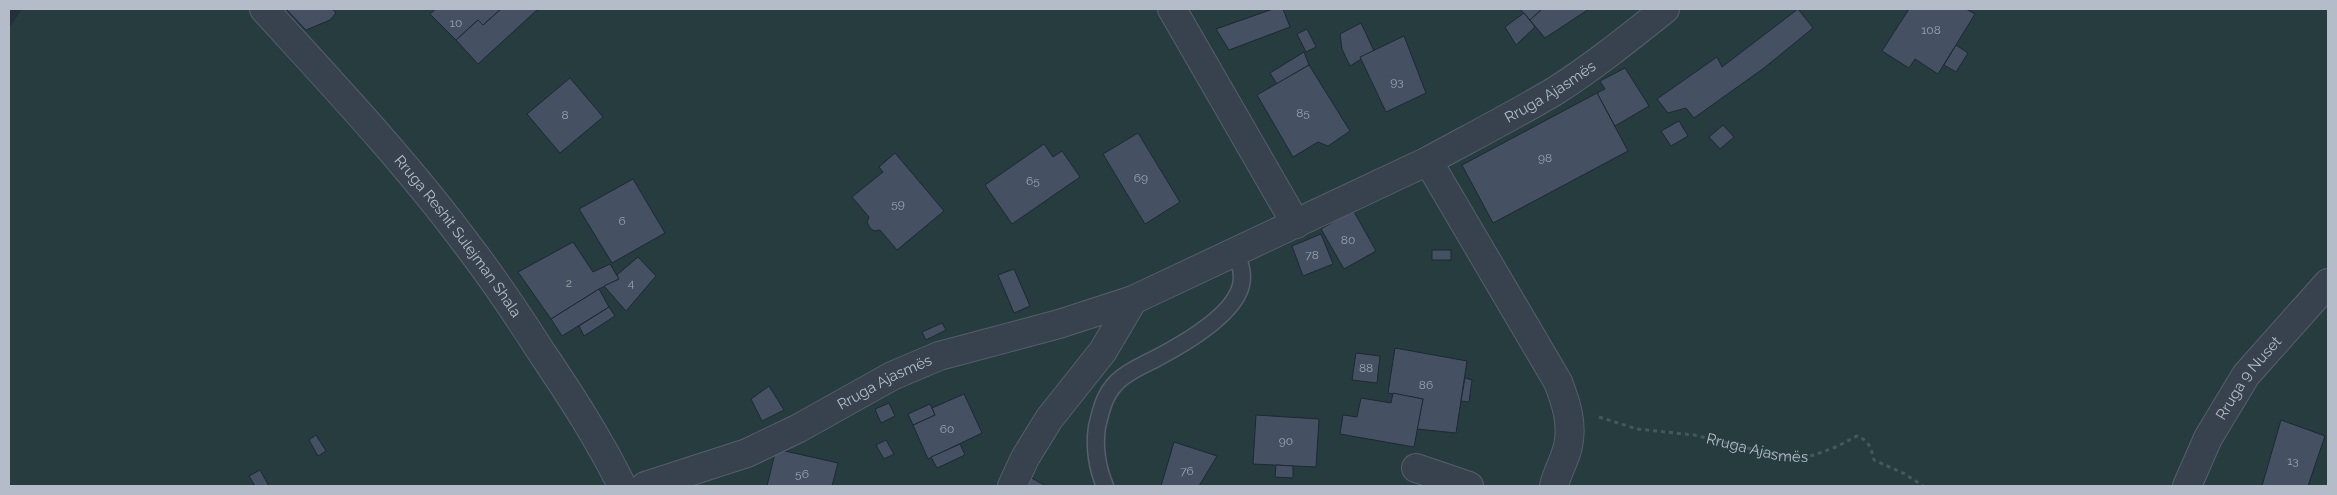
<svg xmlns="http://www.w3.org/2000/svg" width="2337" height="495" viewBox="0 0 2337 495" font-family="Raleway,sans-serif">
  <style>
    .green { fill: #263c3f }
    .building { fill: #455162; stroke: #1f2835 }
    .lines { fill: none; stroke-linecap: round; stroke-linejoin: round }
    .service-casing { stroke: #565f6c; stroke-width: 19 }
    .minor-casing { stroke: #565f6c; stroke-width: 30 }
    .path { stroke: #44595c; stroke-width: 3; stroke-dasharray: 4 4; stroke-linecap: butt }
    .service { stroke: #38414e; stroke-width: 16 }
    .minor { stroke: #38414e; stroke-width: 28 }
    .labels { text-anchor: middle; stroke-width: 4; stroke-linejoin: round; paint-order: stroke }
    .number-label { font-size: 12px; fill: #98a1af }
    .street-label { font-size: 15px; fill: #b4bcc9; stroke: #1d2633 }
  </style>
  <rect width="100%" height="100%" fill="#242f3e"/>
  <path class="green" d="M22,9H2328V486H9V28Z"/>
  <g class="building">
    <path d="M286,9H332L336,13L330,20L306,30Z"/>
    <path d="M436,9H435H501L483,25L478,20L456,40L430,14Z"/>
    <path d="M501,9H538L478,64L456,40L478,20L483,25Z"/>
    <path d="M1273,9H1283L1290,27L1229,50L1216,29Z"/>
    <path d="M1520,9H1542L1530,20Z"/>
    <path d="M1542,9H1589L1545,38L1530,20Z"/>
    <path d="M1798,9L1813,28L1764,68L1694,118L1686,108L1668,113L1657,99L1717,57L1722,67Z"/>
    <path d="M1909,9H1966L1975,14L1938,74L1915,59L1909,68L1882,51Z"/>
    <path d="M1524,13L1535,27L1516,45L1505,27Z"/>
    <path d="M1361,23L1374,51L1350,66L1342,49L1340,34Z"/>
    <path d="M1307,29L1316,47L1306,52L1297,34Z"/>
    <path d="M1404,36L1426,93L1386,112L1360,57Z"/>
    <path d="M1956,45L1968,53L1956,72L1944,65Z"/>
    <path d="M1304,52L1309,65L1277,84L1270,73Z"/>
    <path d="M1309,65L1350,131L1328,146L1318,142L1293,157L1257,95Z"/>
    <path d="M1625,68L1649,106L1615,126L1597,93L1605,89L1600,81Z"/>
    <path d="M570,78L603,117L560,153L527,114Z"/>
    <path d="M1597,93L1628,151L1493,223L1462,165Z"/>
    <path d="M1679,121L1688,136L1671,146L1661,131Z"/>
    <path d="M1723,125L1734,137L1720,149L1709,137Z"/>
    <path d="M1138,133L1180,202L1145,224L1103,154Z"/>
    <path d="M1044,144L1053,157L1062,151L1080,177L1012,224L985,185Z"/>
    <path d="M895,153L944,211L897,250L880,230L874,231L870,228L867,222L869,217L852,197L883,172L879,167Z"/>
    <path d="M633,179L665,233L612,263L579,209Z"/>
    <path d="M1353,210L1376,251L1344,269L1321,229Z"/>
    <path d="M1321,234L1333,264L1303,276L1292,246Z"/>
    <path d="M573,242L593,272L610,264L619,279L599,289L551,319L518,272Z"/>
    <rect x="1432" y="250" width="19" height="10"/>
    <path d="M638,257L656,276L626,311L604,286L619,279L617,275Z"/>
    <path d="M1014,269L1030,306L1014,313L998,275Z"/>
    <path d="M599,289L609,307L562,336L551,319Z"/>
    <path d="M609,307L615,316L584,336L579,326Z"/>
    <path d="M942,323L946,330L926,340L922,332Z"/>
    <path d="M1395,348L1467,361L1456,433L1417,429L1423,399L1388,393Z"/>
    <path d="M1356,353L1380,356L1377,383L1352,380Z"/>
    <path d="M1465,378L1472,380L1469,402L1461,401Z"/>
    <path d="M769,386L784,410L762,421L751,399Z"/>
    <path d="M1393,393L1423,399L1414,447L1340,434L1343,415L1357,417L1361,398L1391,403Z"/>
    <path d="M964,394L982,433L928,459L913,425L935,415L932,408Z"/>
    <path d="M889,403L895,416L881,423L875,409Z"/>
    <path d="M930,404L935,415L913,425L908,414Z"/>
    <path d="M1256,415L1319,419L1316,467L1253,464Z"/>
    <path d="M2281,420L2325,436L2308,486H2262Z"/>
    <path d="M316,435L326,451L318,456L309,440Z"/>
    <path d="M886,440L894,454L884,459L876,445Z"/>
    <path d="M1174,442L1217,456L1199,486H1161Z"/>
    <path d="M960,444L965,455L937,468L931,457Z"/>
    <path d="M776,449L838,463L832,486H767Z"/>
    <path d="M1276,465L1293,466V478L1275,477Z"/>
    <path d="M260,470L269,486H255L249,476Z"/>
    <path d="M1028,476L1046,486H1023Z"/>
  </g>
  <g class="lines">
    <defs>
      <path id="service" d="M1105,486C1097,468 1094,446 1097,427C1101,410 1104,395 1117,382C1127,372 1141,366 1153,360C1180,346 1234,316 1241,285C1244,273 1239,262 1236,251"/>
      <g id="minor">
        <path id="s2" d="M264,9C334,86 407,163 469,247C495,281 519,317 542,353C571,396 599,439 622,486"/>
        <path d="M1172,9L1296,224"/>
        <path d="M1428,161L1558,382C1566,403 1573,423 1568,446C1565,460 1557,472 1554,486"/>
        <path d="M1416,468L1469,486"/>
        <path id="s3" d="M645,486L747,453L799,428L892,376L939,356L1059,324L1133,300L1428,161C1470,138 1513,116 1555,91C1593,67 1630,37 1665,9"/>
        <path d="M1012,486L1025,458L1049,419L1103,351L1133,300"/>
        <path id="s4" d="M2187,486L2208,438L2246,375L2328,283"/>
      </g>
    </defs>
    <use href="#service" class="service-casing"/>
    <use href="#minor" class="minor-casing"/>
    <path class="path" id="s1" d="M1599,417L1637,429L1694,435L1781,456L1806,457L1814,455L1836,447L1857,436C1869,440 1871,448 1874,460L1905,474L1923,486"/>
    <use href="#service" class="service"/>
    <use href="#minor" class="minor"/>
  </g>
  <g class="labels">
    <g class="number-label">
      <text x="456" y="27">10</text>
      <text x="1931" y="34">108</text>
      <text x="1397" y="86">93</text>
      <text x="1303" y="117">85</text>
      <text x="565" y="119">8</text>
      <text x="1545" y="162">98</text>
      <text x="1141" y="182">69</text>
      <text x="1033" y="185">65</text>
      <text x="898" y="208">59</text>
      <text x="622" y="225">6</text>
      <text x="1348" y="244">80</text>
      <text x="1312" y="259">78</text>
      <text x="569" y="287">2</text>
      <text x="631" y="287">4</text>
      <text x="1366" y="372">88</text>
      <text x="1426" y="389">86</text>
      <text x="947" y="433">60</text>
      <text x="1286" y="445">90</text>
      <text x="2293" y="465">13</text>
      <text x="1187" y="475">76</text>
      <text x="802" y="478">56</text>
    </g>
    <g class="street-label">
      <text dy="5" stroke="none"><textPath href="#s3" startOffset="991">Rruga Ajasmës</textPath></text>
      <text dy="5" stroke="none"><textPath href="#s2" startOffset="299">Rruga Reshit Sulejman Shala</textPath></text>
      <text dy="5" stroke="none"><textPath href="#s4" startOffset="125">Rruga 9 Nuset</textPath></text>
      <text dy="5" stroke="none"><textPath href="#s3" startOffset="262">Rruga Ajasmës</textPath></text>
      <text dy="5" stroke="none"><textPath href="#s1" startOffset="162">Rruga Ajasmës</textPath></text>
    </g>
  </g>
  <rect width="2337" height="495" fill="none" stroke="#b4bcc9" stroke-width="20"/>
</svg>
